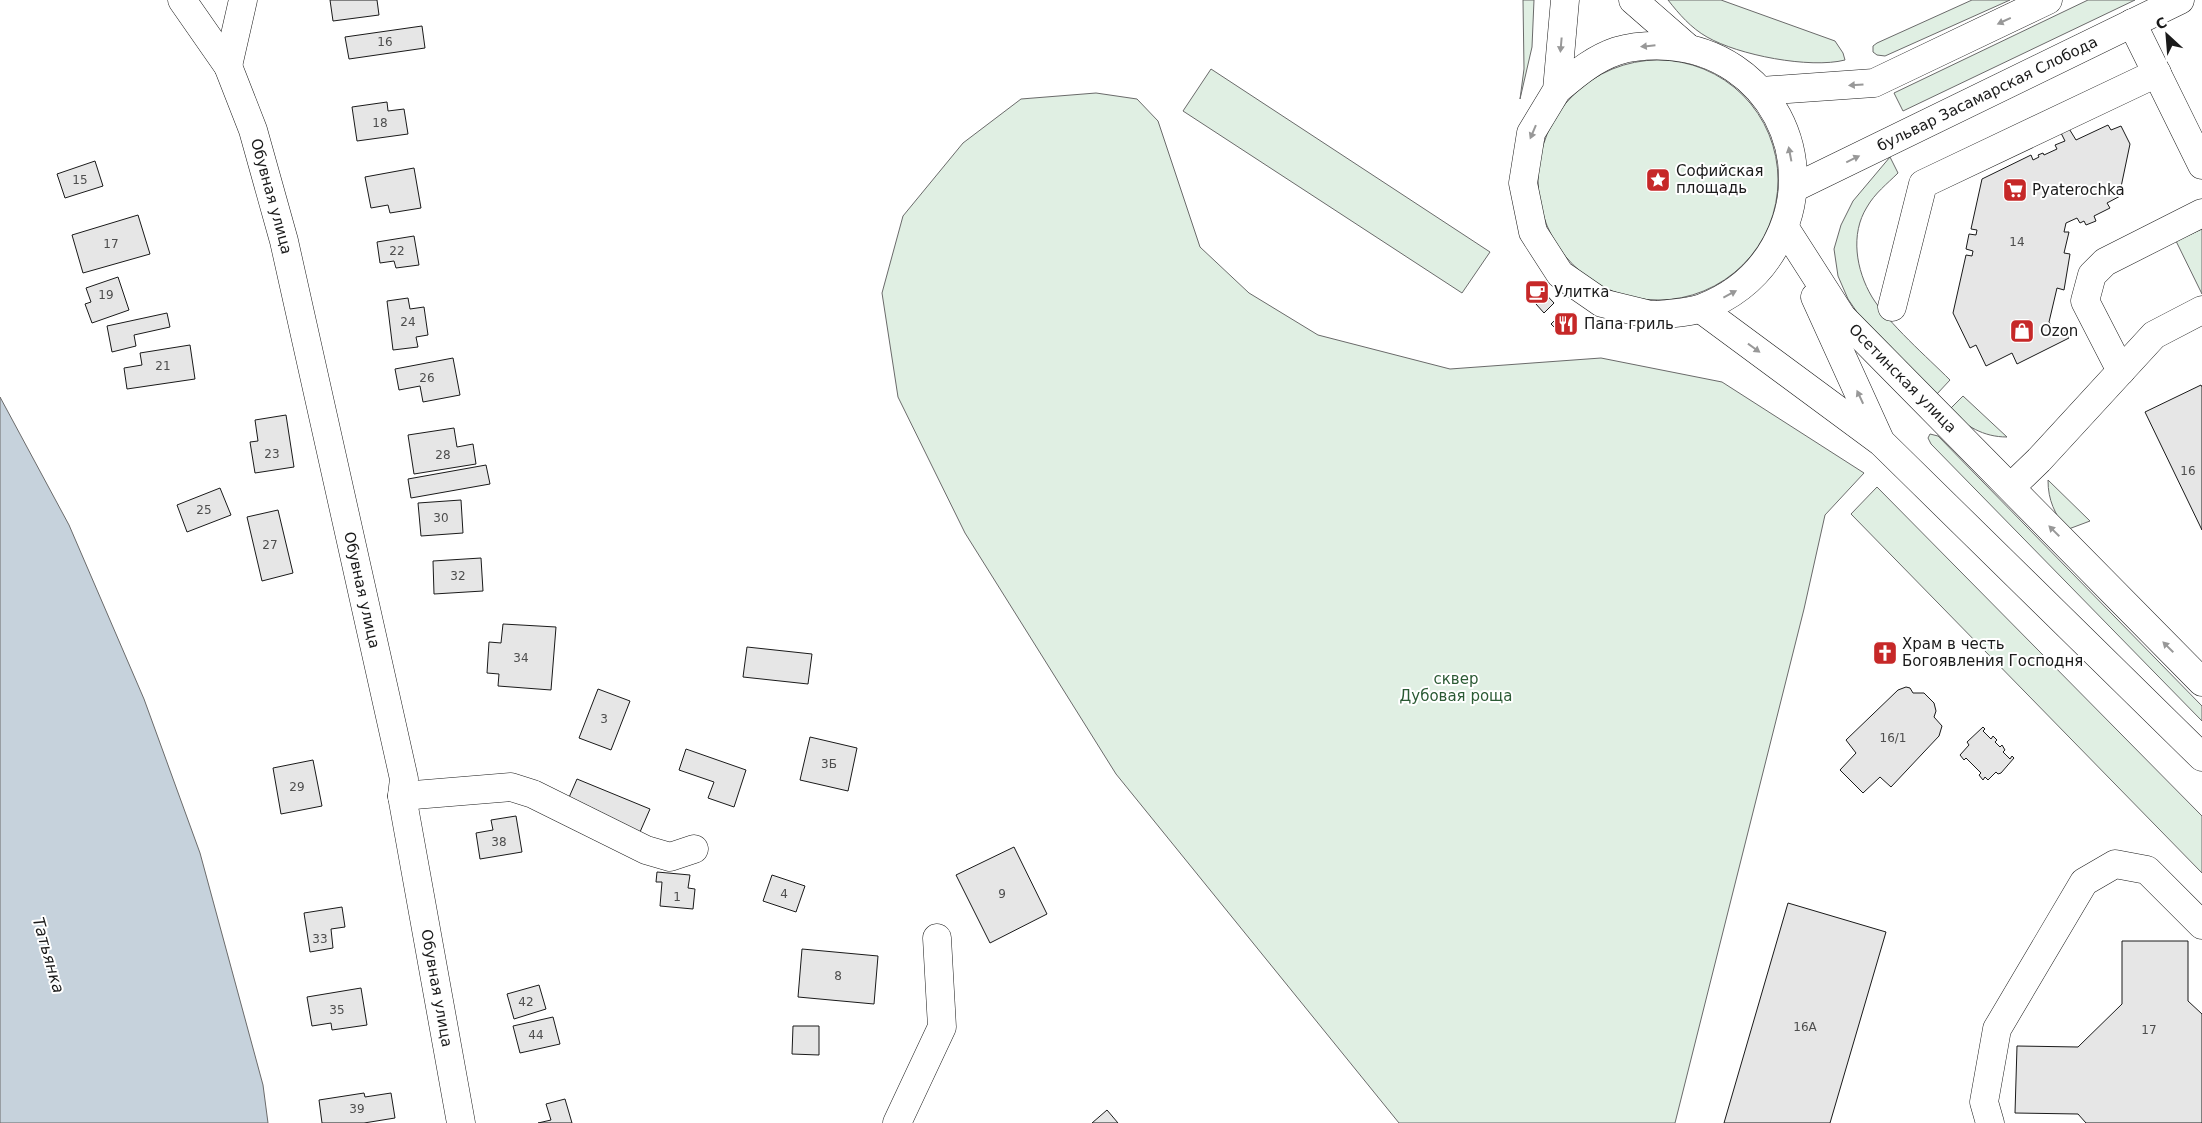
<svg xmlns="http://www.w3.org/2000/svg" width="2202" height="1123" viewBox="0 0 2202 1123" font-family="'DejaVu Sans',sans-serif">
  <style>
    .green { fill: #e0efe3; stroke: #6a6a6a }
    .water { fill: #c6d2dc; stroke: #6a6a6a }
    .building { fill: #e6e6e6; stroke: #1a1a1a }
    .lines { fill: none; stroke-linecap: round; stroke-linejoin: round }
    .minor-casing { stroke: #1a1a1a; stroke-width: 29 }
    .major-casing { stroke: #1a1a1a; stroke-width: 29 }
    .minor { stroke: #fff; stroke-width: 28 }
    .major { stroke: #fff; stroke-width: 28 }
    .oneway { fill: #989898 }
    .labels { text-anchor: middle; stroke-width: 4; stroke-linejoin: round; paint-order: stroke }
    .number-label { font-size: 12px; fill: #4d4d4d }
    .street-label { font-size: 15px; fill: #1a1a1a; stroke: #fff }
    .poi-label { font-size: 15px; fill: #1a1a1a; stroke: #fff; text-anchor: start }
    .park-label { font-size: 15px; fill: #2b5a34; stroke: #fff }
    .water-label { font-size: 16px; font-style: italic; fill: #1a1a1a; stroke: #fff }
  </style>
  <rect width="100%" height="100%" fill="#fff"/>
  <g class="green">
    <path d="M1523,0H1534L1532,47L1520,99L1524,69Z"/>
    <path d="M1668,0H1721L1835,41L1843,53L1845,60C1810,69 1738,55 1707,37C1691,28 1679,14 1668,0Z"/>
    <path d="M1972,0H2010L1885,56L1877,55L1873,52V46L1877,43Z"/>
    <path d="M2088,0H2135L1903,111L1894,93Z"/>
    <circle cx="1658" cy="180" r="120"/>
    <path d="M1211,69L1490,252L1462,293L1183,111Z"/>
    <path d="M1096,93L1137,99L1158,121L1200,247L1249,293L1318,335L1450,369L1601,358L1722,382L1864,473L1825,515L1804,609L1675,1123H1399L1116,774L965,533L898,397L882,293L903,216L963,143L1021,99Z"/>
    <path d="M1890,157L1898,173C1887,184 1875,193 1867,207C1850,234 1856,270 1872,297C1888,323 1928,358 1950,380L1936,395L1863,321L1848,299L1838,276L1834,249L1841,225L1853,201Z"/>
    <path d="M2202,229V294L2176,241Z"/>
    <path d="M1963,396L2007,437C1983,437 1966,426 1949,410Z"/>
    <path d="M1930,434L1938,436L2202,706V721L1931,444L1928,438Z"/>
    <path d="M2048,480L2090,521L2066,530C2055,513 2048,501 2048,480Z"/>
    <path d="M1877,487L2202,816V873L1851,514Z"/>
  </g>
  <path class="water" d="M0,397L69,525L144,699L200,853L263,1085L268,1123H0Z"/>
  <g class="building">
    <path d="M330,0H377L379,15L333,21Z"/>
    <path d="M422,26L425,48L349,59L345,37Z"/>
    <path d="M387,102L388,111L404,109L408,134L357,141L352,107Z"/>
    <path d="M2108,125L2111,130L2121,126L2130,144L2121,187L2124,194L2107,203L2110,208L2094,216L2096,221L2086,225L2084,221L2080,223L2077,218L2066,223L2064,232H2069L2064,253L2070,254L2064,290L2057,288L2049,322L2056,336L2066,331L2069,338L2017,364L2012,353L1986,366L1976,345L1970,348L1953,313L1966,255L1972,256L1973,251L1966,249L1969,234L1976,235L1977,230L1971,229L1982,179L2031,155L2033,160L2039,157L2038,155L2043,153L2044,155L2057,149L2055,145L2065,141L2060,131L2068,127L2076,140Z"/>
    <path d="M95,161L103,186L65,198L57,174Z"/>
    <path d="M414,168L421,208L390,213L388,205L371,208L365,177Z"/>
    <path d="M138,215L150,254L83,273L72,235Z"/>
    <path d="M414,236L419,265L396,268L394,261L380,263L377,242Z"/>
    <path d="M118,277L129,310L92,323L85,304L91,302L86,288Z"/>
    <path d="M1538,286L1554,303L1544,313L1528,295Z"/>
    <path d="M408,298L410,309L424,307L428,335L416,337L418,347L393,350L387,301Z"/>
    <path d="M167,313L170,327L134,335L136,346L112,352L107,326Z"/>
    <path d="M1561,314L1572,324L1562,335L1551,324Z"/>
    <path d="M190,345L195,379L127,389L124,368L142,365L140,353Z"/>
    <path d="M453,358L460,395L423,402L420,386L399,390L395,369Z"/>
    <path d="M2201,385L2202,387V530L2145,412Z"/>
    <path d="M286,415L294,467L255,473L250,442L258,441L255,420Z"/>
    <path d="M454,428L457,447L473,444L476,464L414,474L408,435Z"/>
    <path d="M486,465L490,484L411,498L408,479Z"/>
    <path d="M220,488L231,515L187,532L177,505Z"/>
    <path d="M461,500L463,533L421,536L418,503Z"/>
    <path d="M278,510L293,573L262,581L247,517Z"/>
    <path d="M481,558L483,591L434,594L433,561Z"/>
    <path d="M503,624L556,627L551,690L498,686L499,674L487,673L489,642L501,643Z"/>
    <path d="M747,647L812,654L808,684L743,677Z"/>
    <path d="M1906,687L1910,688L1913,693H1924L1934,703L1936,711L1934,717L1942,726L1939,736L1891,787L1880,777L1863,793L1840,770L1856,753L1846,740L1898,690Z"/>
    <path d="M598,689L630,701L611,750L579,738Z"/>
    <path d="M1983,727L1985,729L1983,731L1991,739L1993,736L1997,740L1995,742L2000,747L2002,745L2005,750L2003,752L2010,759L2012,756L2014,758L2001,773L1998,774L1996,772L1988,780L1985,777L1983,780L1979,775L1981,773L1966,758L1964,760L1960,755L1969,745L1967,742Z"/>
    <path d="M810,737L857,748L848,791L800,780Z"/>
    <path d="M686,749L746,770L734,807L708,798L714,782L679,770Z"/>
    <path d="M313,760L322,806L281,814L273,768Z"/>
    <path d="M577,779L650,809L640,832L567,802Z"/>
    <path d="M516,816L522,852L480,859L476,833L493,830L491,820Z"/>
    <path d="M1014,847L1047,914L990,943L956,875Z"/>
    <path d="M657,872L690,875L688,888L695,889L693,909L660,906L662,882H656Z"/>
    <path d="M772,875L805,886L796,912L763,901Z"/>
    <path d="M1788,903L1886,932L1830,1123H1724Z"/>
    <path d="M342,907L345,927L331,929L333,948L310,952L304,913Z"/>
    <path d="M2122,941H2188V1001L2202,1014V1123H2086L2078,1114L2015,1113L2017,1046L2078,1047L2122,1004Z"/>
    <path d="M802,949L878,956L874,1004L798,997Z"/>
    <path d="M539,985L546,1009L514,1019L507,994Z"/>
    <path d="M361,988L367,1025L332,1030L331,1023L312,1026L307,997Z"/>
    <path d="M553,1017L560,1044L520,1053L513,1026Z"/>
    <path d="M793,1026H819V1055L792,1054Z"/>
    <path d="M364,1093L365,1097L391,1093L395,1118L364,1123H322L319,1100Z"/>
    <path d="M565,1099L572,1123H538L551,1120L546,1104Z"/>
    <path d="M1107,1110L1118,1123H1092Z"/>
  </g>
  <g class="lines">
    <defs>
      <g id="minor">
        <path d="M1633,0L1688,48"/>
        <path d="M2132,23L2202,165"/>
        <path d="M228,66L243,0"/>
        <path d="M1557,90C1575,75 1593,59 1617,51C1633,46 1652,45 1669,46C1768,54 1824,159 1775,246C1759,275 1733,296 1702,308C1689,313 1672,313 1657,315H1651L1602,303L1560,274L1533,232L1523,183L1531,133L1557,90L1565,0"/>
        <path d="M1761,91L1874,83L2048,0"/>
        <path id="s1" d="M1794,188L2180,0"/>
        <path id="s2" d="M1785,228L1842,317L2202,682"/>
        <path d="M1815,297L1879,438"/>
        <path d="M1892,307L1923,184L2157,73"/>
        <path d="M1701,309L1881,442L2202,757"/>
        <path d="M2121,371L2085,301L2092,275L2105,262L2202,213"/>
        <path d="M2011,487L2039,460L2154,335L2202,310"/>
        <path d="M402,796L511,787L533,794L646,850L670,857L694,849"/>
        <path d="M897,1123L942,1027L937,938"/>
        <path d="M1990,1123L1984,1102L1997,1029L2084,882L2115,864L2147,870L2202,925"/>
      </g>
      <g id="major">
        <path id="s3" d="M182,0L228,66L253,130L284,241L404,779L402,796L461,1123"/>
      </g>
    </defs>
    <use href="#minor" class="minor-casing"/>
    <use href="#major" class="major-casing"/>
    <use href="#minor" class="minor"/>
    <use href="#major" class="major"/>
  </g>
  <defs><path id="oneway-solid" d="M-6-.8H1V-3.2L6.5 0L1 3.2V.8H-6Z" transform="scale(1.25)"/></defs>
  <g class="oneway">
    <use href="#oneway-solid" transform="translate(2004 21) rotate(155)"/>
    <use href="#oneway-solid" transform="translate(1561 45) rotate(95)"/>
    <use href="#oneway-solid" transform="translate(1648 46) rotate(174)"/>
    <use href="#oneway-solid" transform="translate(1856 85) rotate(176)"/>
    <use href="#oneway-solid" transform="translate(1533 132) rotate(113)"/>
    <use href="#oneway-solid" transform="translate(1790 154) rotate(-101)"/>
    <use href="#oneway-solid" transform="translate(1853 159) rotate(-26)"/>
    <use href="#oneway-solid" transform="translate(1730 294) rotate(-28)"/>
    <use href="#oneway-solid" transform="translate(1754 348) rotate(36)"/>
    <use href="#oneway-solid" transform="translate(1860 397) rotate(-115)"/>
    <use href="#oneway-solid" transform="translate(2054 531) rotate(-135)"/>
    <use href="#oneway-solid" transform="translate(2168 647) rotate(-135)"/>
  </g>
  <defs>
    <symbol id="sight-square" viewBox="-11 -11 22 22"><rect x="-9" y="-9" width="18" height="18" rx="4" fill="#c62828" stroke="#fff"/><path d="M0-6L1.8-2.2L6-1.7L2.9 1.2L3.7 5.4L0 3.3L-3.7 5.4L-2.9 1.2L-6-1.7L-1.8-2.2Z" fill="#fff"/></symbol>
    <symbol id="supermarket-square" viewBox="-11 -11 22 22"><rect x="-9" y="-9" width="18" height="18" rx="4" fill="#c62828" stroke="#fff"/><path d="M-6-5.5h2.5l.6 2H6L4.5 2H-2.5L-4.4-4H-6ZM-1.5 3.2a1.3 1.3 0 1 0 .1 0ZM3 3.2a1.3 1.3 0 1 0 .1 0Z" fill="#fff"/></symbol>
    <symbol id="cafe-square" viewBox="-11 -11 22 22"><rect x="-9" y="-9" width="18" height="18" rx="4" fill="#c62828" stroke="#fff"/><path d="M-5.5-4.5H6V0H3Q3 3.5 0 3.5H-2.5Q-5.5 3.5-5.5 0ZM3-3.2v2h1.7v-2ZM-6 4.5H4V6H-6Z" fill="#fff"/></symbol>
    <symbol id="restaurant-square" viewBox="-11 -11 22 22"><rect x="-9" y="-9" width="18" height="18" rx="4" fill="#c62828" stroke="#fff"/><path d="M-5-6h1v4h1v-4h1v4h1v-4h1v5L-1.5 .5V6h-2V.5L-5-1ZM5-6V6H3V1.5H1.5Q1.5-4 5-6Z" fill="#fff"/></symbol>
    <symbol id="shop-square" viewBox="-11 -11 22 22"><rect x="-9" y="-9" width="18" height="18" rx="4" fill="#c62828" stroke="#fff"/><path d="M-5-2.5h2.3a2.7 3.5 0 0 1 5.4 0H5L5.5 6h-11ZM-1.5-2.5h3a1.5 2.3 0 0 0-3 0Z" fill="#fff"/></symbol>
    <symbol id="church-square" viewBox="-11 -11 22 22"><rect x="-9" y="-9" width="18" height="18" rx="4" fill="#c62828" stroke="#fff"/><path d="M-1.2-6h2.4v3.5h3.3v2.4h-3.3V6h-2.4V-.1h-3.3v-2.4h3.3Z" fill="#fff"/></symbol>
  </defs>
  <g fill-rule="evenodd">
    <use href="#sight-square" x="1644" y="166" width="28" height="28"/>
    <use href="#supermarket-square" x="2001" y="176" width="28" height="28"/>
    <use href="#cafe-square" x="1523" y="278" width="28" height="28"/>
    <use href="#restaurant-square" x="1552" y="310" width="28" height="28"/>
    <use href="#shop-square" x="2008" y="317" width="28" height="28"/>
    <use href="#church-square" x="1871" y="639" width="28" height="28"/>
  </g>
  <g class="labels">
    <g class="number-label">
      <text x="385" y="46">16</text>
      <text x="380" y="127">18</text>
      <text x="80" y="184">15</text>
      <text x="2017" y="246">14</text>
      <text x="111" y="248">17</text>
      <text x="397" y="255">22</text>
      <text x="106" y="299">19</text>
      <text x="408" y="326">24</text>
      <text x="163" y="370">21</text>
      <text x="427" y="382">26</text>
      <text x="272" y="458">23</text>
      <text x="443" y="459">28</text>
      <text x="2188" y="475">16</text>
      <text x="204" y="514">25</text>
      <text x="441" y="522">30</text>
      <text x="270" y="549">27</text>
      <text x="458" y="580">32</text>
      <text x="521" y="662">34</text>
      <text x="604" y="723">3</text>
      <text x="1893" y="742">16/1</text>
      <text x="829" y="768">3Б</text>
      <text x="297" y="791">29</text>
      <text x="499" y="846">38</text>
      <text x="784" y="898">4</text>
      <text x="1002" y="898">9</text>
      <text x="677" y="901">1</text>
      <text x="320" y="943">33</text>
      <text x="838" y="980">8</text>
      <text x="526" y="1006">42</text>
      <text x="337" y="1014">35</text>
      <text x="1805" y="1031">16А</text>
      <text x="2149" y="1034">17</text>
      <text x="536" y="1039">44</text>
      <text x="357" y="1113">39</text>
    </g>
    <g class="street-label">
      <text dy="5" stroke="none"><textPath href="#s1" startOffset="215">бульвар Засамарская Слобода</textPath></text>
      <text dy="5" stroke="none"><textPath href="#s3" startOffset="218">Обувная улица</textPath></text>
      <text dy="5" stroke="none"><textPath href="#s2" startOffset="192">Осетинская улица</textPath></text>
      <text dy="5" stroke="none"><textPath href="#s3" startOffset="622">Обувная улица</textPath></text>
      <text dy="5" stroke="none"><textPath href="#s3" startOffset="1028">Обувная улица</textPath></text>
    </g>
    <g class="poi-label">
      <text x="1676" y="176">Софийская<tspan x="1676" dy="17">площадь</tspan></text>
      <text x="2032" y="195">Pyaterochka</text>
      <text x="1554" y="297">Улитка</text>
      <text x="1584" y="329">Папа гриль</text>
      <text x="2040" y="336">Ozon</text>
      <text x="1902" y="649">Храм в честь<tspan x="1902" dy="17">Богоявления Господня</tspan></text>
    </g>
    <g class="park-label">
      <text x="1456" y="684">сквер<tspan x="1456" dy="17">Дубовая роща</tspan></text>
    </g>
    <g class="water-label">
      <text transform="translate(49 955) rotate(74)" y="6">Татьянка</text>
    </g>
  </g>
  <g transform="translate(2167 35) rotate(334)" stroke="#ffffff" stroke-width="4" paint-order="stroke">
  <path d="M0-4L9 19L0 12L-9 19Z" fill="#1a1a1a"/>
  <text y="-8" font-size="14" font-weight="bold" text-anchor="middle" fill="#1a1a1a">С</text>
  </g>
</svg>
